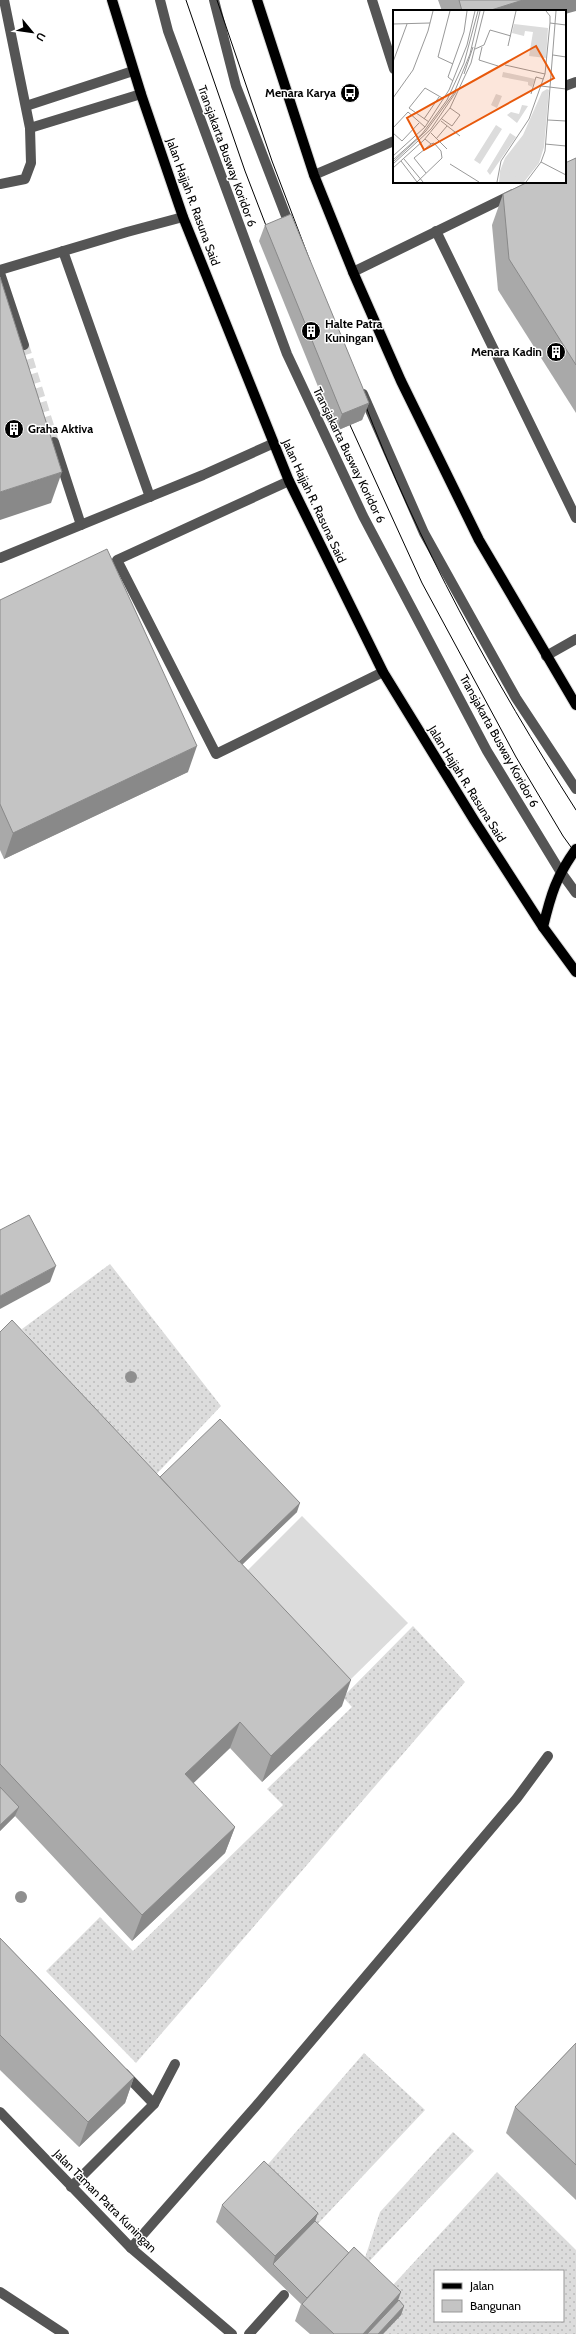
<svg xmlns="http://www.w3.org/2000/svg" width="576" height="2334" viewBox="0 0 576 2334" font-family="Cabin,sans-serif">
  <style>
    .grass { fill: url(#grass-dots); fill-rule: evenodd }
    .garden { fill: #dcdcdc }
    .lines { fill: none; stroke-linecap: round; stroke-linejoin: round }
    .minor-tunnel { stroke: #d9d9d9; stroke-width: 10; stroke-dasharray: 10 5; stroke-linecap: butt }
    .major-casing { stroke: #dbdbdb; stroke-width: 12 }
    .minor { stroke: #555; stroke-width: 10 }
    .major { stroke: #000; stroke-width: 10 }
    .tram { stroke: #000; stroke-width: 1 }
    .tree { fill: #8f8f8f }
    .wall { fill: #a9a9a9 }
    .shaded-wall { fill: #898989 }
    .building { fill: #c4c4c4; stroke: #898989 }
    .labels { text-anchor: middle; stroke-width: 3; stroke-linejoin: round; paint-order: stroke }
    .poi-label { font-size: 12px; font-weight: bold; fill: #000; stroke: #fff; text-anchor: end }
    .street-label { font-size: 12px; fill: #000; stroke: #fff }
    .inset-road { fill: none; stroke: #999; stroke-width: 1 }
    .view { fill: #e8590c; fill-opacity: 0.15; stroke: #e8590c; stroke-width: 2 }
    .inset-edge { fill: none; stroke: #000; stroke-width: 2 }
  </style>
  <defs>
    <pattern id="grass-dots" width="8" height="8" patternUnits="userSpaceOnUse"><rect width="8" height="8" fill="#dcdcdc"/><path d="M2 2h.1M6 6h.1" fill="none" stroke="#bbb" stroke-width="1.8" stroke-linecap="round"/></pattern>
  </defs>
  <rect width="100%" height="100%" fill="#fff"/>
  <g class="grass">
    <path d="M110,1264L221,1406L148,1483L22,1329Z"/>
    <path d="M413,1626L465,1682L136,2063L46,1971L100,1917L133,1951L283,1805L267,1789L352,1707L343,1697Z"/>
    <path d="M364,2053L425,2110L312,2230L257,2177Z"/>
    <path d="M453,2132L474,2151L361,2270L380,2212Z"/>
    <path d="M497,2172L576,2250V2334H372L382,2297ZM435,2271H563V2321H435Z"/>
  </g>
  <path class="garden" d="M302,1516L408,1623L349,1681L244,1574Z"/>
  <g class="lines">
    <path class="minor-tunnel" d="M24,345L54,442"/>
    <defs>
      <g id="major">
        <path d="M112,0L141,94L183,217L289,481L383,672L474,820L543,927L576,972"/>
        <path d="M257,0L314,175L353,272L401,381L479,540L576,705"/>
        <path d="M543,927C551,894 556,877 576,849"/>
      </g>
    </defs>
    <use href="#major" class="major-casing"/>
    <g class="minor">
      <path d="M160,0L168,31L287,354L363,516L487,751L560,871L576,893"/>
      <path d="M214,0L236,86L291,229"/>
      <path d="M372,0L394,69"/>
      <path d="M565,86L576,82"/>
      <path d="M26,106L133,71"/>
      <path d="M30,128L141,94"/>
      <path d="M314,175L394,141"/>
      <path d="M0,184L25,179L31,163L30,128L4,0"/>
      <path d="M436,231L576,518"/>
      <path d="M63,251L150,497"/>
      <path d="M0,270L127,232L183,217"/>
      <path d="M353,272L513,194"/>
      <path d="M0,273L24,345"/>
      <path d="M363,394L424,533L516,698L576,789"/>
      <path d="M54,442L81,525"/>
      <path d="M289,481L117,560L216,754L383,672"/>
      <path d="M0,558L203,475L272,444"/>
      <path d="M546,656L576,639"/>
      <path d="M154,2104L175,2064"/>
      <path d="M0,2112L131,2248L232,2334"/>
      <path d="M71,2187L154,2104L124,2073"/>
      <path d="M131,2248L256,2106L517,1798L548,1756"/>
      <path d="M0,2292L64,2334"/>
      <path d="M249,2334L284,2295"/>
    </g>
    <use href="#major" class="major"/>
    <g class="tram">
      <path d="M186,0L245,171L270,236"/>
      <path d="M217,0L272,161L310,261"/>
      <path d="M363,399C418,544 493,680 576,810"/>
      <path d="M345,414L422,583L516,757L563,836L576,854"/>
    </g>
  </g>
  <g class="tree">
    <circle cx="131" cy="1377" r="6"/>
    <circle cx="21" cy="1897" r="6"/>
  </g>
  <g class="wall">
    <path d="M438,0H576L565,11H442Z"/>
    <path d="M576,158V413L498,290L492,225L503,194Z"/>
    <path d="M265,225L369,403L362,420L336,431L259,241Z"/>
    <path d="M0,600L188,772L4,859L0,850Z"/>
    <path d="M0,1332L160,1477L297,1512L242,1565L342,1706L262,1782L230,1748L193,1783L235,1827L225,1853L132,1941L15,1816L0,1831Z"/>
    <path d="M0,1938L134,2077L125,2103L79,2147L0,2070Z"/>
    <path d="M576,2043V2200L506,2133L515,2107Z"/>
    <path d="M222,2205L318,2213L315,2221L404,2306L401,2315L383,2334H310L295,2321L301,2304L216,2222Z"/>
  </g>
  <g class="shaded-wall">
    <path d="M523,0H576V11L565,14V11H488Z"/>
    <path d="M369,403L362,420L336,431L342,414Z"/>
    <path d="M62,472L51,503L0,520V492Z"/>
    <path d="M197,746L188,772L4,859L13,833Z"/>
    <path d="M56,1266L50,1282L0,1309V1296Z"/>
    <path d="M300,1503L297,1512L225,1581L228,1572Z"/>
    <path d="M351,1680L342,1706L262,1782L271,1756Z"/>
    <path d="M240,1722L230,1748L176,1800L185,1774Z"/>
    <path d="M19,1807L15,1816L0,1831V1825Z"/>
    <path d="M235,1827L225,1853L132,1941L142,1915Z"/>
    <path d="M134,2077L125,2103L79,2147L88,2122Z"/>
    <path d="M318,2213L312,2230L273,2264L275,2256Z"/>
    <path d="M401,2292L395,2309L372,2334H363Z"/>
    <path d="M404,2306L401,2315L383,2334H378Z"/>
  </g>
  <g class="building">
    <path d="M459,0H523L488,11H462Z"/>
    <path d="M576,158V365L509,259L503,194L528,182H565V163Z"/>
    <path d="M291,214L369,403L342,414L265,225Z"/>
    <path d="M0,277L62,472L0,492Z"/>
    <path d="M107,549L197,746L13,833L0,804V600Z"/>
    <path d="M29,1215L56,1266L0,1296V1230Z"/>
    <path d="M12,1320L351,1680L271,1756L240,1722L185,1774L235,1827L142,1915L0,1764V1332Z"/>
    <path d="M220,1419L300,1503L239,1562L160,1477Z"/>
    <path d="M0,1787L19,1807L0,1825Z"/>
    <path d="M0,1938L134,2077L88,2122L0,2035Z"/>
    <path d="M576,2043V2165L515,2107Z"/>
    <path d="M264,2161L318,2213L275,2256L222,2205Z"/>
    <path d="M315,2221L349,2253L307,2298L273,2264Z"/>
    <path d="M354,2247L401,2292L363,2334H334L302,2304Z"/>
    <path d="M399,2300L404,2306L378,2334H367Z"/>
  </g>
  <defs>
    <symbol id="bus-disc" viewBox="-11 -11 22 22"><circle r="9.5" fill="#000" stroke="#fff"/><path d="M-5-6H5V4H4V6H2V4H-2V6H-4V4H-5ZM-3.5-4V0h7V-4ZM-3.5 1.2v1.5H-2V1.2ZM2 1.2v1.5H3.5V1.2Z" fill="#fff"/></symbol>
    <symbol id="building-disc" viewBox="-11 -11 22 22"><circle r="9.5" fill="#000" stroke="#fff"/><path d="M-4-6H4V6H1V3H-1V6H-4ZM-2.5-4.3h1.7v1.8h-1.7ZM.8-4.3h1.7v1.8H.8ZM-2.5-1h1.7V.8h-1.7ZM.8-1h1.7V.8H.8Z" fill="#fff"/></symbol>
  </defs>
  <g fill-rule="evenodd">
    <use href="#bus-disc" x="339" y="82" width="22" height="22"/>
    <use href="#building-disc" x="300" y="320" width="22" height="22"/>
    <use href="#building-disc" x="545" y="341" width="22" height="22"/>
    <use href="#building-disc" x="3" y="418" width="22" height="22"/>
  </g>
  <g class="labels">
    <g class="poi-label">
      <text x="336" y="97">Menara Karya</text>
      <text x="325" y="328" text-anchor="start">Halte Patra<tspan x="325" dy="14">Kuningan</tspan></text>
      <text x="542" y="356">Menara Kadin</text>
      <text x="28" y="433" text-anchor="start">Graha Aktiva</text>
    </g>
    <g class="street-label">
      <text transform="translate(227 156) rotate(70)" y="4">Transjakarta Busway Koridor 6</text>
      <text transform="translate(193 202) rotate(70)" y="4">Jalan Hajjah R. Rasuna Said</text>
      <text transform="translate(349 455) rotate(64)" y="4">Transjakarta Busway Koridor 6</text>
      <text transform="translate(314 501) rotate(65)" y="4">Jalan Hajjah R. Rasuna Said</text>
      <text transform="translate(499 741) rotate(61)" y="4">Transjakarta Busway Koridor 6</text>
      <text transform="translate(467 784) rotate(58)" y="4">Jalan Hajjah R. Rasuna Said</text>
      <text transform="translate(105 2201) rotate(45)" y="4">Jalan Taman Patra Kuningan</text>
    </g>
  </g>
  <g transform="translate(393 10)">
    <rect width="173" height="173" fill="#fff"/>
    <path d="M121,14L155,18L153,48L136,46L140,22L132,21L131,26L119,23ZM110,62L142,69L139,77L135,75V72L109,67ZM103,84L109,86L104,98L98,95ZM129,95L135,96L124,113L114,105L118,102L126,104ZM103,115L109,119L87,154L81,150ZM117,123L123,127L97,165L94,161Z" fill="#dcdcdc"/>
    <path d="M154,79L156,80L151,137L146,153L131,172H106L107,161L112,148L130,125L149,82Z" fill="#dcdcdc"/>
    <path d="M117,148L134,161L127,170L110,158Z" fill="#dcdcdc"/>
    <path class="inset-road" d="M57,1L45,47L60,54M157,13L173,15M0,14L37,13M115,36L123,1M89,37L86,50L105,56M82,39L91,35L97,20L118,26M160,45L173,47M0,52L14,14M112,55L152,64M71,64L80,37M60,71L55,67L71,22L74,1M148,76L173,79M138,84L143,67L150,69M0,88L20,60L35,21L40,1M31,109L46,87M49,109L59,116L67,105L57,98M155,110L173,111M48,111L67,126M36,112L16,98L32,78L51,89M0,118L15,102L32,117M0,123L9,131L26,113M38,123L54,139M43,129L54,116M152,134L173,136M0,146L32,117L56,80L74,35L82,1M11,149L30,172M0,150L29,124L54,90L71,53L85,1M8,151L24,172M0,152L33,121L61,83L77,44L87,1M148,152L173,165M0,154L38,119L63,82M57,154L86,172M0,158L31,130L57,98L78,53L91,1M33,163L21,148L38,134M24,172L49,148L48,141L41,133L38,134L32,129M104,172L108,151L136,109L152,64L157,13V6L153,1M133,172L148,152L152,141L163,1"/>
    <path class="view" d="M143,36L161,68L31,140L14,108Z"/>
    <rect width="173" height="173" class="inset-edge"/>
  </g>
  <rect x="434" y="2270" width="130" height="52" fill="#ffffff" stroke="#999999"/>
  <rect x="442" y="2283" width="20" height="6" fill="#000000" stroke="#999999"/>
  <text x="470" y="2290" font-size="12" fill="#000000">Jalan</text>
  <rect x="442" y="2300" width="20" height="12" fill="#c4c4c4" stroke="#999999"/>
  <text x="470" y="2310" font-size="12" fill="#000000">Bangunan</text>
  <g transform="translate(32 32) rotate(119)" stroke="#ffffff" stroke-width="3" paint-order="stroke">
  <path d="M0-3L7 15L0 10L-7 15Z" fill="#000000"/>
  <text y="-6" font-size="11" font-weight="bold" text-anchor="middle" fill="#000000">U</text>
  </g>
</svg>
